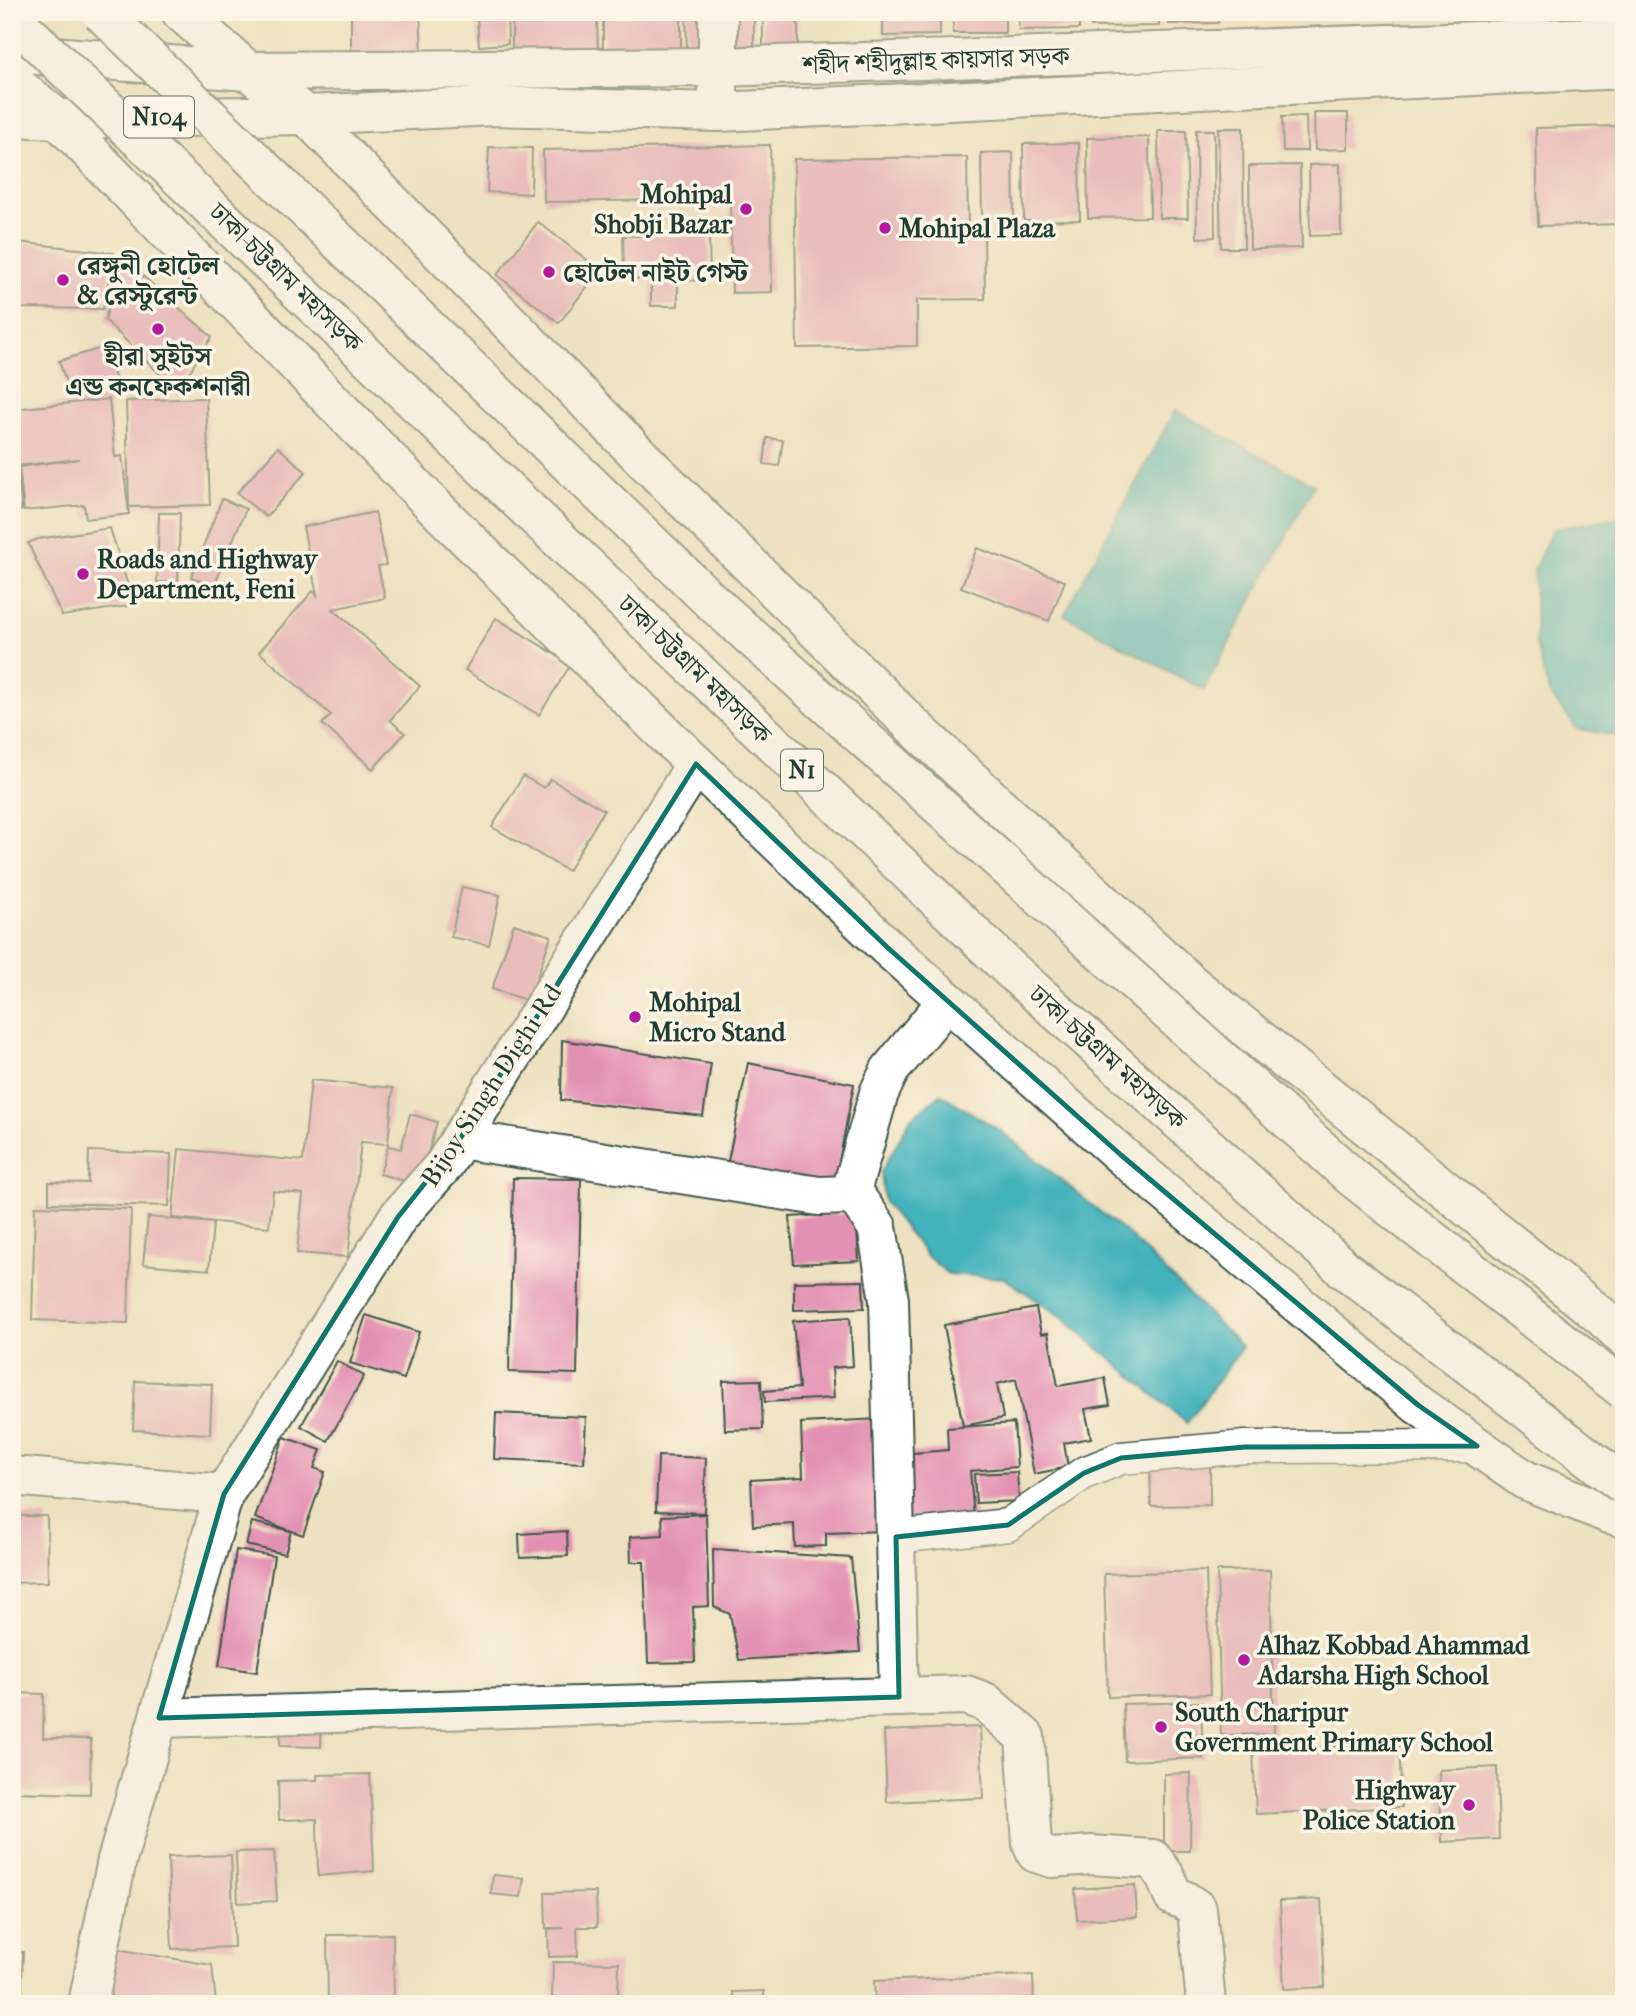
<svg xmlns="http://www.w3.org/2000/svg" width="1636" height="2016" viewBox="0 0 1636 2016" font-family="'IM FELL French Canon','Noto Serif Bengali',serif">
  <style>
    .water { fill: #42b2bc; stroke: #307878; stroke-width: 2 }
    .building { fill: #e391b2 }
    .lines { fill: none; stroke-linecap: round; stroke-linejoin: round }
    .pedestrian-casing { stroke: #3e5649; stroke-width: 35 }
    .minor-casing { stroke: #3e5649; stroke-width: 42 }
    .secondary-casing { stroke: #3e5649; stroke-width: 42 }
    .trunk-casing { stroke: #3e5649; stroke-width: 42 }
    .pedestrian { stroke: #fff; stroke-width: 32 }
    .minor { stroke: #fff; stroke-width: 38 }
    .secondary { stroke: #fff; stroke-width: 38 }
    .trunk { stroke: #fff; stroke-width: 38 }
    .trunk-bridge-casing { stroke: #3e5649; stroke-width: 42; stroke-linecap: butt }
    .trunk-bridge { stroke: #fff; stroke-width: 38 }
    .marked { fill: none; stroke: #0f766e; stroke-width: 5; stroke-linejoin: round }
    .poi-dot { fill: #b5179e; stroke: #fcf5e5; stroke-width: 2.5 }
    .labels { text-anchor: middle; stroke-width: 7; stroke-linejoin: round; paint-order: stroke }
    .shield { fill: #fcf5e5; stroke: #617469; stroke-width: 2 }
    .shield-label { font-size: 24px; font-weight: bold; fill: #1f3d34 }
    .street-label { font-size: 26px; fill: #1f3d34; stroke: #fcf5e5 }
    .poi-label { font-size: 26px; font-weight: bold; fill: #1f3d34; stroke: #fcf5e5; text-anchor: start }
  </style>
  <rect width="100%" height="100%" fill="#fcf5e5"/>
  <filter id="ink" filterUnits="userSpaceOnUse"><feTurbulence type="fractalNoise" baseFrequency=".0143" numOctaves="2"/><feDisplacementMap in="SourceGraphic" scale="14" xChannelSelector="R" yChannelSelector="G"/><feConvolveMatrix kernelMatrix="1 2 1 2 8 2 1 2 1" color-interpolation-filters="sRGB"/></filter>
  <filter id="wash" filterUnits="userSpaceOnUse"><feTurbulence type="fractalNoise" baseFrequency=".00686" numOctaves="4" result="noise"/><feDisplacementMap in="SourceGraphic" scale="28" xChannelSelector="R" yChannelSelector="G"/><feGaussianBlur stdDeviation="1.57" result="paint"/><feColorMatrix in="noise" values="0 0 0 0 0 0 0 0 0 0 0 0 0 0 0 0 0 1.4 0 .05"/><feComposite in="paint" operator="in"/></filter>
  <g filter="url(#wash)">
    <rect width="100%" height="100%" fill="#eee1c1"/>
    <g class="water">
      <path d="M1175,410L1314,485L1204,690L1064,615Z"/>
      <path d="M1624,516V737L1577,729L1549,693L1536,645L1534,569L1552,530Z"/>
      <path d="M941,1094L1001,1131L1131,1237L1242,1347L1187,1423L1059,1315L1004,1278L948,1274L927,1256L884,1202L881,1172L911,1118Z"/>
    </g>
    <g id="blocks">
      <g class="building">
        <path d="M396,12H420L422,54L351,56V13Z"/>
        <path d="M471,12H507L508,44L479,46L477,18L472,19Z"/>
        <path d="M512,12H597L598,54H512Z"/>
        <path d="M603,12H681V61L603,62Z"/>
        <path d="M686,12H707L708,56H687Z"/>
        <rect x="733" y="12" width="21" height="38"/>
        <rect x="763" y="12" width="35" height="41"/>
        <path d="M883,12H940V35L883,36Z"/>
        <rect x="953" y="12" width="52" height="21"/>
        <path d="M1018,12H1079V29L1019,30Z"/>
        <path d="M1090,12H1159V26L1091,27Z"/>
        <path d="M1169,12H1218V23L1169,24Z"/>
        <path d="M1314,113H1348V149L1315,150Z"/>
        <path d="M1306,116L1307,151H1283L1282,117Z"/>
        <path d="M1621,126L1623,224L1538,226L1536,128Z"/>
        <path d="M1218,128H1243L1244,248H1221Z"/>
        <path d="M1196,130H1214L1215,237L1197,238Z"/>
        <path d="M1158,131H1186L1188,218H1159Z"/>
        <path d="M1149,137L1150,217L1088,218L1087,138Z"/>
        <path d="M1079,143L1080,220L1024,221L1023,144Z"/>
        <path d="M770,145L772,292L732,293L730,199L544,202L543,150Z"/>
        <path d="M489,147L532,148L531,194L487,192Z"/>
        <path d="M1013,152L1014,217L982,218L981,153Z"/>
        <path d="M967,157L968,233H984L985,299L917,300V346L797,348L794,159Z"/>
        <path d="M1340,164L1341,235L1310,236L1309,165Z"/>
        <path d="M1300,165L1302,248L1250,249L1249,166Z"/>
        <path d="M538,222L600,270L559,323L497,275Z"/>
        <path d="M623,236H709L710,280L678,281V306H651V279H624Z"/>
        <path d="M17,242L114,253L103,309L18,308Z"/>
        <path d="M121,257L212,337L177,391L105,320Z"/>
        <path d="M105,347L116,380L70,394L59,361Z"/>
        <path d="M206,398L210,505L129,507L126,401Z"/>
        <path d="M109,399L115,457L122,456L129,514L86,519L84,505L24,511L19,467L79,459L17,466L22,510L12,511V427H16L14,409Z"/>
        <path d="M767,438L783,440L779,466L764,464Z"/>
        <path d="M278,447L306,472L266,517L237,493Z"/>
        <path d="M222,499L246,509L214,586L191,577Z"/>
        <path d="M375,512L386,565L378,566L385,598L333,609L420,686L390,720L405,733L373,769L322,724L331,715L259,652L313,591L317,595L303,527Z"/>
        <path d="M159,513H180L178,583L157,582Z"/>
        <path d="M110,528L134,605L62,616L28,543L38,539Z"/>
        <path d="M977,548L1065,581L1049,621L961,587Z"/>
        <path d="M496,618L571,664L539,715L465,670Z"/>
        <path d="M523,776L544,788L550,779L604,810L568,871L492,827Z"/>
        <path d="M462,887L500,895L489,945L451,937Z"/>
        <path d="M514,924L551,936L529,1001L492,989Z"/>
        <path d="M562,1040L711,1064L703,1116L561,1100Z"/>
        <path d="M748,1063L854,1084L834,1187L727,1166Z"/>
        <path d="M311,1080L393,1088L388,1144L361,1142L348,1257L297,1253L303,1194L273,1191L269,1227L172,1218L179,1149L303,1161Z"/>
        <path d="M410,1114L437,1122L419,1185L380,1174L388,1146L401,1149Z"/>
        <path d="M89,1151L171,1154L169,1206L49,1203V1182L88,1183Z"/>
        <path d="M513,1178L581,1179L577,1374L509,1372Z"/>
        <path d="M35,1206L131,1209L128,1323L32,1320Z"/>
        <path d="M856,1213L859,1261L794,1264L790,1217Z"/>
        <path d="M148,1217L213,1223L209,1270L143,1264Z"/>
        <path d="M863,1281L864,1308L794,1310V1282Z"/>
        <path d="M1036,1308L1041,1334L1048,1333L1058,1386L1105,1378L1110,1405L1085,1409L1091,1438L1064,1443L1068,1467L1034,1474L1016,1379L997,1384L1003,1418L963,1426L944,1325Z"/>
        <path d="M366,1315L419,1332L404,1379L350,1363Z"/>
        <path d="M850,1317L853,1366L832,1368L834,1398L765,1402L764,1391L799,1388L793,1321Z"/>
        <path d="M337,1361L364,1376L328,1441L301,1426Z"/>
        <path d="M761,1380L763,1429L725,1430L723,1381Z"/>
        <path d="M135,1381L212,1384L210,1434L133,1430Z"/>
        <path d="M496,1413L586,1417L584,1463L494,1459Z"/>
        <path d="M880,1419L884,1531L826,1533V1546L795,1547L794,1524L753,1526L751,1480L803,1477L801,1423Z"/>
        <path d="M1014,1423L1017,1467L970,1471L974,1518L907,1523L902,1454L948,1450L947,1428Z"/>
        <path d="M284,1437L321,1450L314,1468L325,1472L303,1535L255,1518Z"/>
        <path d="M658,1456L706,1458L704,1513L656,1511Z"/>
        <path d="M1210,1465V1505L1151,1506L1150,1466Z"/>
        <path d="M1017,1472L1019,1501L976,1503L974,1474Z"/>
        <path d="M706,1514L709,1606L693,1607L695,1662L648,1663L644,1562H631L630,1537L663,1535L662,1516Z"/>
        <path d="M12,1516H47L48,1582L12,1583Z"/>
        <path d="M252,1522L291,1531L285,1554L246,1545Z"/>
        <path d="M567,1531L568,1556L520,1558L519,1534Z"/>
        <path d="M713,1549L851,1558L860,1652L739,1660L730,1614L714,1607Z"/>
        <path d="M236,1550L274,1556L257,1672L219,1666Z"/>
        <path d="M1270,1570L1274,1734L1221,1735L1217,1571Z"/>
        <path d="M1206,1571L1210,1694L1108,1697L1104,1574Z"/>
        <path d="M12,1693L44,1694L43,1738L91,1739L90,1794L12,1792Z"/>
        <path d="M1201,1702L1203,1758L1125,1761L1123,1704Z"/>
        <path d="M281,1710H322L321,1747L280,1746Z"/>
        <path d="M980,1727L983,1798L887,1802L884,1731Z"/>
        <path d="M1399,1743L1402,1807L1256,1814L1253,1751Z"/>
        <path d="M1497,1767L1499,1839L1442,1842L1439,1770Z"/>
        <path d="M1191,1773L1190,1851H1164V1774Z"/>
        <path d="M370,1774L374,1871L318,1876L317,1819L279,1820L278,1781L317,1780V1775Z"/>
        <path d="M274,1851L277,1901L238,1903L236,1852Z"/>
        <path d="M231,1855L234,1947L172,1949L168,1857Z"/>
        <path d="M493,1875L524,1878L521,1897L491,1894Z"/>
        <path d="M1135,1885L1137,1917L1077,1920L1075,1889Z"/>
        <path d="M596,1892L597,1927H577L578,1956L549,1957L548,1929L564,1928H546L545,1893Z"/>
        <path d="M1321,1899L1325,1987L1284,1989L1280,1901Z"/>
        <path d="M393,1934L394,2004H328L327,1935Z"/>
        <path d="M116,1949L212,1965L216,2004H110Z"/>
        <path d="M12,1952H23L21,2004H12Z"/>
        <path d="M553,1962L619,1963L618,1999L552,1998Z"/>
        <path d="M1033,1975L1034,2004H875L874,1981Z"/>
        <path d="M764,1991V2004H734L733,1992Z"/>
      </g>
    </g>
  </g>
  <g filter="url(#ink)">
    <use href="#blocks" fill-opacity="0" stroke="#3e5649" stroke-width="2"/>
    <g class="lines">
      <defs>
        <path id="pedestrian" d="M896,1537L1008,1525L1084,1473L1121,1458L1245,1447L1477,1446"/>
        <g id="minor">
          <path d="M718,12V112"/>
          <path d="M460,1139L819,1196L850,1195L879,1093L890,1070L947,1001"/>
          <path d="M850,1195L858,1200L877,1227L889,1300L899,1697"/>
          <path d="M12,1476L224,1494"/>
          <path d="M159,1718L966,1695L985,1702L1025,1737L1032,1844L1036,1853L1052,1858L1091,1855L1153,1859L1165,1876L1173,1896L1184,1900L1197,1909L1206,2004"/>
          <path d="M88,2004L117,1860L224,1494L398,1217L444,1165L696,764"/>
        </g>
        <g id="secondary">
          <path d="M248,71L718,67L1624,36"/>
          <path d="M306,115L495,106L718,112L1624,69"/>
        </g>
        <g id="trunk">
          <path d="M181,12L248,71L306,115L644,460L914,727L1189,982L1601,1316L1624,1337"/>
          <path d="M12,53L248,71"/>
          <path d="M12,82L58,119L439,511L675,744L887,947L1121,1155L1418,1405L1525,1480L1609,1514L1624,1518"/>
          <path d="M12,117L58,119L306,115"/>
        </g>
      </defs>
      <use href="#pedestrian" class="pedestrian-casing"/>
      <use href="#minor" class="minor-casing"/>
      <use href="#secondary" class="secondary-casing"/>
      <use href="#trunk" class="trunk-casing"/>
      <use href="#pedestrian" class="pedestrian"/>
      <use href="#minor" class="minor"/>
      <use href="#secondary" class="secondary"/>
      <use href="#trunk" class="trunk"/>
      <defs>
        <g id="trunk-bridge">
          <path d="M101,12L710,600L1353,1178L1624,1390"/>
          <path d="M12,18L1011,970L1344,1269L1624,1485"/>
        </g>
      </defs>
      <use href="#trunk-bridge" class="trunk-bridge-casing"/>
      <use href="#trunk-bridge" class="trunk-bridge"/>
    </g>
  </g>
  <path d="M0 0H1636V2016H0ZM696,764L887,947L1121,1155L1418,1405L1477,1446L1245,1447L1121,1458L1084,1473L1008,1525L896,1537L899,1697L159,1718L224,1494L398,1217L460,1139Z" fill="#eee1c1" fill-opacity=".55" fill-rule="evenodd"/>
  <path class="marked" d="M696,764L887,947L1121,1155L1418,1405L1477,1446L1245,1447L1121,1458L1084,1473L1008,1525L896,1537L899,1697L159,1718L224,1494L398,1217L460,1139Z"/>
  <g class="poi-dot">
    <circle cx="746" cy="209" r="7"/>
    <circle cx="885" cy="228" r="7"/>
    <circle cx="549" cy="272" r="7"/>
    <circle cx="63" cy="280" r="7"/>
    <circle cx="158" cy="329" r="7"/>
    <circle cx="83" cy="574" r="7"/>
    <circle cx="635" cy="1017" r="7"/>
    <circle cx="1244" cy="1660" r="7"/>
    <circle cx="1161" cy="1727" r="7"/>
    <circle cx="1469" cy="1805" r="7"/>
  </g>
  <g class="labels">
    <g class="shield">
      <rect x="124" y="96.5" width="70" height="41" rx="5"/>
      <rect x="781" y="749.5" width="42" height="41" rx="5"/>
    </g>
    <g class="shield-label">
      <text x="159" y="125">N104</text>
      <text x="802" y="778">N1</text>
    </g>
    <g class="street-label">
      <text transform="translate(936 60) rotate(-2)" y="9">শহীদ শহীদুল্লাহ কায়সার সড়ক</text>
      <text transform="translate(286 277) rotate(44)" y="9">ঢাকা-চট্টগ্রাম মহাসড়ক</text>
      <text transform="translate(695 669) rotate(44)" y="9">ঢাকা-চট্টগ্রাম মহাসড়ক</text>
      <text transform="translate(1108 1057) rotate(42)" y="9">ঢাকা-চট্টগ্রাম মহাসড়ক</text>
      <text transform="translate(491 1085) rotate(-57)" y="9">Bijoy Singh Dighi Rd</text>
    </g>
    <g class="poi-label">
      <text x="732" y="203" text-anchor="end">Mohipal<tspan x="732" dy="30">Shobji Bazar</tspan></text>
      <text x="899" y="237">Mohipal Plaza</text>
      <text x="77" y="274">রেঙ্গুনী হোটেল<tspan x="77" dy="30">&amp; রেস্টুরেন্ট</tspan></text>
      <text x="563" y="281">হোটেল নাইট গেস্ট</text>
      <text x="158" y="365" text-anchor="middle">হীরা সুইটস<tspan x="158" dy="30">এন্ড কনফেকশনারী</tspan></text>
      <text x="97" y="568">Roads and Highway<tspan x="97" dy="30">Department, Feni</tspan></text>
      <text x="649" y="1011">Mohipal<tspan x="649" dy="30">Micro Stand</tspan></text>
      <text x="1258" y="1654">Alhaz Kobbad Ahammad<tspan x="1258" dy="30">Adarsha High School</tspan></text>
      <text x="1175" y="1721">South Charipur<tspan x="1175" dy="30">Government Primary School</tspan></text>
      <text x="1455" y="1799" text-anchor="end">Highway<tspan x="1455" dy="30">Police Station</tspan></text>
    </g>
  </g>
  <rect width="1636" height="2016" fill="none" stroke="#fcf5e5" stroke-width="42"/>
</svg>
